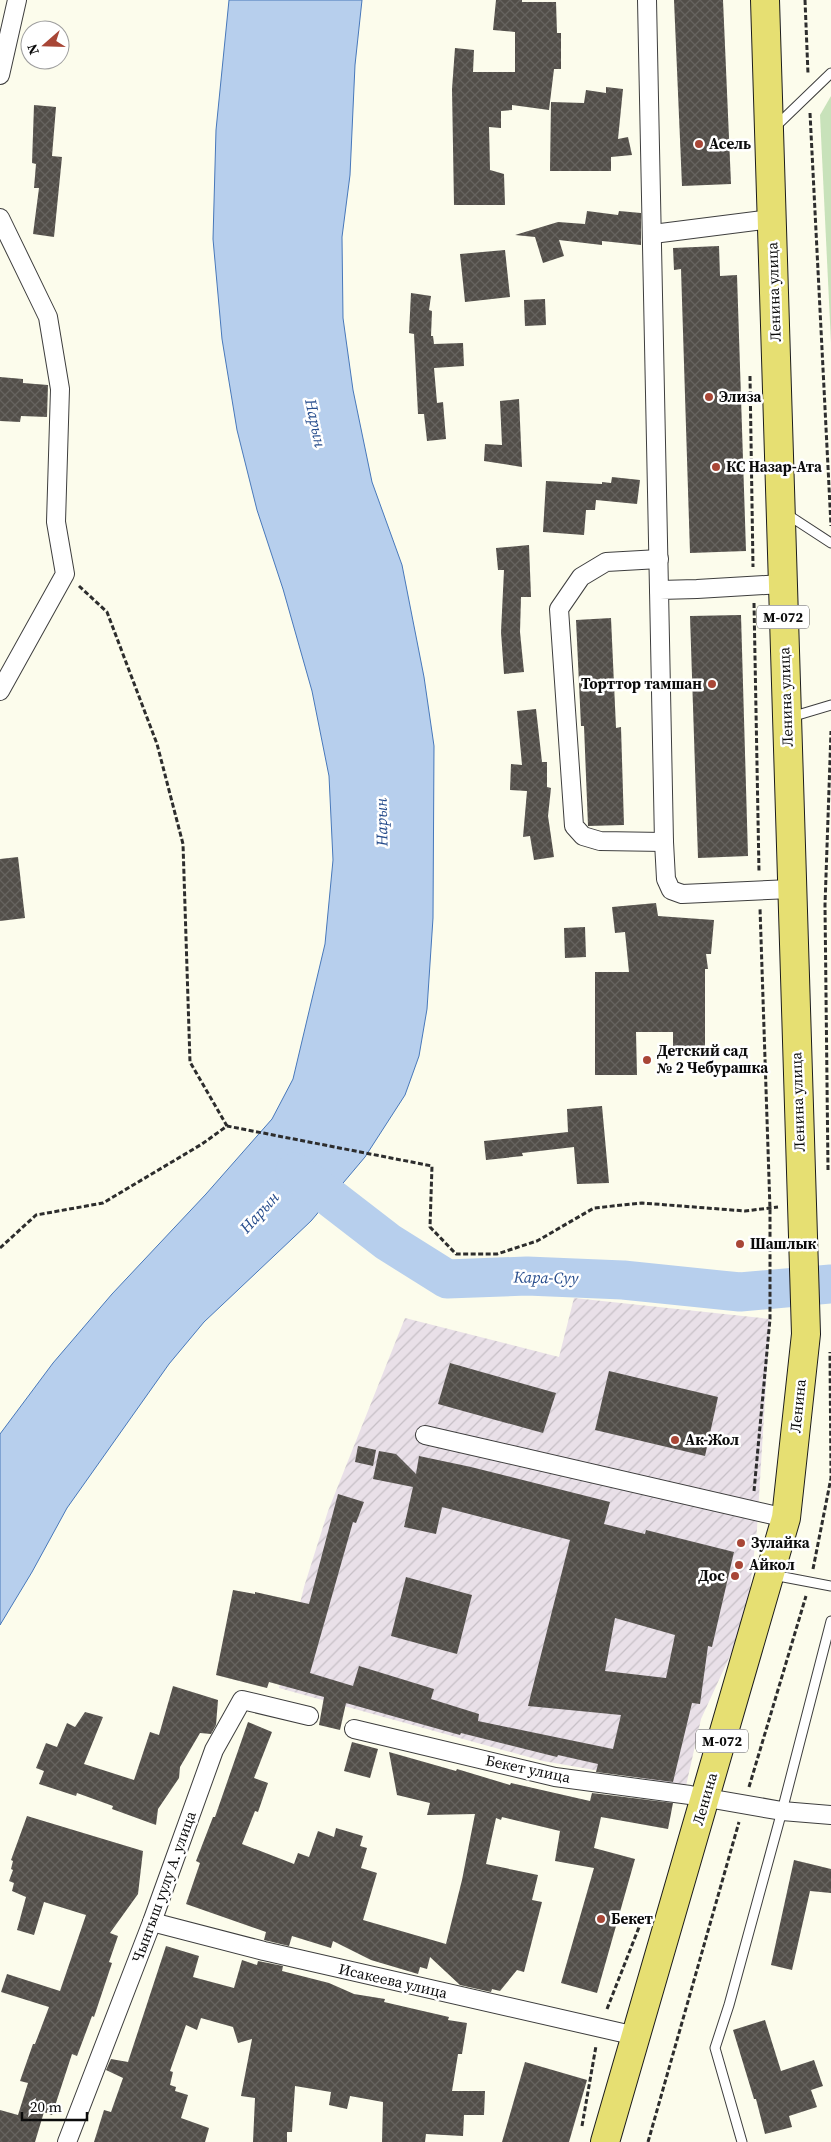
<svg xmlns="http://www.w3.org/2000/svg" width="831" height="2142" viewBox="0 0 831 2142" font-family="'Source Serif 4',serif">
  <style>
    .industrial { fill: url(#industrial-furrows) }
    .park { fill: #c8e2ba }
    .water { fill: #b7cfed; stroke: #4878ba }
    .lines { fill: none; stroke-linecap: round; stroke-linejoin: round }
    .river { stroke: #b7cfed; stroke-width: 39 }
    .building { fill: url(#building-cross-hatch); fill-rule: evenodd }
    .lane-casing { stroke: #3e3e3e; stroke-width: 11 }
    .street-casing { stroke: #3e3e3e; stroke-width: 20 }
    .primary-casing { stroke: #1c1c1c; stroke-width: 30 }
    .path { stroke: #2d2d2d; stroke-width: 3; stroke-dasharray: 5 2.5; stroke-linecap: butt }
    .lane { stroke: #fff; stroke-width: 9 }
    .street { stroke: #fff; stroke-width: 18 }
    .primary { stroke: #e6df72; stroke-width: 28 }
    .poi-dot { fill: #a84636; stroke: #fff; stroke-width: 2 }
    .labels { text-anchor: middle; stroke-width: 5; stroke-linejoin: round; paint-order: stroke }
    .shield { fill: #fff; stroke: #545454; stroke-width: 1 }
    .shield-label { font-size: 14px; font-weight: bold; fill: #0b0b0b }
    .poi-label { font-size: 15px; font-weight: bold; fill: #0b0b0b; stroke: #fff; text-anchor: start }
    .street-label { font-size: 15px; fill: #0b0b0b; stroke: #fff }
    .water-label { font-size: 16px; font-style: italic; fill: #264c8c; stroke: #fff }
  </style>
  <defs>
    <pattern id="industrial-furrows" width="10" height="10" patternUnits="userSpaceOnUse" patternTransform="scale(1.25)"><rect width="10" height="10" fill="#e9e0e8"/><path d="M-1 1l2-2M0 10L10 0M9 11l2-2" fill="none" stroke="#c6bfc6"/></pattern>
    <pattern id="building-cross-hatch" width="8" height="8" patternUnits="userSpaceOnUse" patternTransform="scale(1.25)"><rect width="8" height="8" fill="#524e49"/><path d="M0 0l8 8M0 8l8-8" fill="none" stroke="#66635f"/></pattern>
  </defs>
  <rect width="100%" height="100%" fill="#fcfcec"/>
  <path class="industrial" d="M574,1298L770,1319L757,1529L746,1621L701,1719L686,1786L543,1761L279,1688L304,1587L328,1511L405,1318L559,1357Z"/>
  <path class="park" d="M831,96V343L820,115Z"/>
  <path class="water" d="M229,0H362L355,65L350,175L342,237L343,318L353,390L372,482L402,565L424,677L434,746L433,918L427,1009L419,1056L405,1095L365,1157L311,1221L204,1322L169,1364L67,1508L32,1572L0,1625V1434L53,1363L112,1294L206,1194L272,1119L293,1079L325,944L333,860L329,776L312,691L283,589L257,510L237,430L222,339L213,239L216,130Z"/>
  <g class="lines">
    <path class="river" d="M295,1172L331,1198L388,1242L447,1279L527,1276L623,1280L740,1292L831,1284"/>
  </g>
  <g class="building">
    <path d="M496,0H522V2H556L557,33H561V69H554L549,110L512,105V110L501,111V128L489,127L490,170L504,174L505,205H454L452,89L455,48L474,50L473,72H515V32L493,30Z"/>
    <path d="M674,0H723L731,184L682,186Z"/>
    <path d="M606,87L623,89L618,139L628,137L632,155L611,157V171H550L551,102L584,103L586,90L606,93Z"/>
    <path d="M34,105L56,107L52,156L62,157L54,237L33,234L39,188H34L36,164L32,163Z"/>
    <path d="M587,211L618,215L619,211L641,213V245L602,241V245L559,240L564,256L543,263L535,237L515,235L558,222L585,224Z"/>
    <path d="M719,246L720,276L737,275L746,551L690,553L681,269L674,270L673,248Z"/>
    <path d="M505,250L510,297L465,302L460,254Z"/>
    <path d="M411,293L431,296L429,310L432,311L431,336H433L434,344L463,343L464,366L434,368L437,403L443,402L446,439L427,441L424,414H418L414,334L409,333Z"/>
    <path d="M545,299L546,325L525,326L524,300Z"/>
    <path d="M0,377L23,379V383L48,385L47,417L21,416L20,422L0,421Z"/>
    <path d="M519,399L522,467L484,461L485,444L502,445L500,401Z"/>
    <path d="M612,477L640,480L637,504L596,500L595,510H586L584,535L543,532L546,481L602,484V482L611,483Z"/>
    <path d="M529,545L531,597H521L520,632L524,672L504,674L501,632L504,570H498L496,548Z"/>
    <path d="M741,615L748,856L698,858L690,616Z"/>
    <path d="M611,618L616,728L621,727L624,825L588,826L584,726H581L576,620Z"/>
    <path d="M536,709L542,762H547V787L551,788L548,816L554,857L534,860L530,836L523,837L527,791L510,790L511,764L522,765L517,711Z"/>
    <path d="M18,857L25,918L0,921V859Z"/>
    <path d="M656,903L658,916L714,920L711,954H706L708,969H705V1055H673V1032H636L637,1075H595V972H629L625,932L615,933L612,907Z"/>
    <path d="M585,927L586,957L565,958L564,928Z"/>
    <path d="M602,1106L609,1183L577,1184L574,1147L522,1153L523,1156L486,1160L484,1141L568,1132L567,1109Z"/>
    <path d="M450,1363L556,1393L543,1433L438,1404Z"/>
    <path d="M609,1371L718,1397L705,1456L595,1430Z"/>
    <path d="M358,1446L376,1450L373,1466L355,1462Z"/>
    <path d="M379,1451L396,1454L416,1474L419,1456L471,1467L610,1502L604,1524L645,1534L646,1530L734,1552L712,1647L708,1646L700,1704L692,1703L673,1782L596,1772L598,1764L558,1755L557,1757L461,1733L460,1735L346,1703L340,1730L319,1725L324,1697L269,1682L267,1688L216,1675L233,1590L255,1594V1592L309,1604L338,1494L364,1502L356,1523L353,1522L310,1673L353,1686L359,1666L434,1689L431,1699L479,1714L478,1721L613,1749L621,1715L528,1706L570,1540L442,1507L436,1534L404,1527L413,1487L373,1479ZM615,1618L675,1635L666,1678L605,1671Z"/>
    <path d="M406,1577L472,1595L457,1654L391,1636Z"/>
    <path d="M173,1686L218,1700L216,1725L211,1734L200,1733L180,1767L179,1778L158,1809L156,1825L112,1809L113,1806L77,1793L76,1796L39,1784L44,1771L36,1768L46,1743L57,1747L67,1723L75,1727L85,1712L103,1717L84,1764L134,1780L150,1732L159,1735Z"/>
    <path d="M248,1722L272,1732L254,1778L268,1783L258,1812L255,1811L242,1844L294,1864L298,1853L309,1857L318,1831L334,1837L336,1828L363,1836L360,1846L367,1848L361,1868L377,1873L363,1920L446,1944L462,1880L475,1814L427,1815L430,1803L397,1795L389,1752L456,1771L457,1769L510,1785L511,1783L590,1801L592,1793L673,1803L668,1829L601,1817L594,1848L635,1859L597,1993L561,1983L594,1868L555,1861L560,1831L502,1817L501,1820L496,1818L486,1864L538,1875L532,1900L542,1902L524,1972L517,1970L500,1991L492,1989L491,1992L460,1985L430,1957L427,1969L420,1967L418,1974L371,1960L333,1941L331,1948L292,1936L289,1946L264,1940L266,1932L186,1904L200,1863L196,1861L213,1817H215Z"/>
    <path d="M352,1742L378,1749L370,1778L344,1771Z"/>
    <path d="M27,1816L143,1851L138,1894L110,1933L118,1936L109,1962L112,1963L94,2017L92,2016L77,2056L72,2054L52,2115L44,2112L35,2142H0V2110L18,2115L28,2083L20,2081L33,2044H35L49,2007L1,1992L7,1974L60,1991L86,1915L44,1902L34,1935L17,1930L26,1897L12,1891L14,1883L9,1881L13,1870L11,1869L13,1861L11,1860Z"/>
    <path d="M794,1860L831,1869V1893L810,1891L792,1970L771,1965Z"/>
    <path d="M166,1946L199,1956L193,1977L234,1988L242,1960L257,1965L258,1961L283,1966L282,1971L329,1983L354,1994L385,1999L384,2002L449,2017L448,2020L467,2023L462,2054H458L452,2091H485L484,2115H464L463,2136L426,2134L425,2142H382L383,2102L350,2096L347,2109L329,2105L331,2092L295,2086L292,2132H287V2142H253L255,2098L241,2096L252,2039L238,2043L233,2027L201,2018L197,2030L186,2025L170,2071L173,2072L170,2085L176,2087L175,2091L188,2095L181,2118L209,2128L205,2142H94L104,2110L111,2112L123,2078L106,2070L111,2059L128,2062Z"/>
    <path d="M765,2020L781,2071L814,2060L823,2086L811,2090L817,2107L789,2116L792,2127L765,2134L756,2099H754L733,2030Z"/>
    <path d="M525,2062L587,2080L569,2142H502Z"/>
  </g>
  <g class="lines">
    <defs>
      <g id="lane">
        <path d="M774,128L831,73"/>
        <path d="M785,513L831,543"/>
        <path d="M791,717L831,705"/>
        <path d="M773,1575L831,1586"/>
        <path d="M742,2142L715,2048L729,2005L782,1811L831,1621"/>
      </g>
      <g id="street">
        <path d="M647,0L659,590"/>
        <path d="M0,75L17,0"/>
        <path d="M0,218L48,317L60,389L56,522L65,574L0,691"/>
        <path d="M653,234L771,219"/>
        <path d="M659,559L606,562L581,577L559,609L574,826L583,836L600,841L664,842"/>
        <path d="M782,584L697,589L659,590L664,842L666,879L671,890L682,894L791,889"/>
        <path d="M425,1435L786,1518"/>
        <path d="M354,1729L555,1777L690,1795L782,1811L831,1815"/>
        <path d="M152,1922L264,1951L636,2036"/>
        <path d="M67,2142L152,1922L214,1750L242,1700L309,1716"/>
      </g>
      <path id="primary" d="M605,2142L786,1518L806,1334L765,0"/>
    </defs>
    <use href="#lane" class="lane-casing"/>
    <use href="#street" class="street-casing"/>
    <use href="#primary" class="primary-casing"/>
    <g class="path">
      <path d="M805,0L808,74"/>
      <path d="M810,113L831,526"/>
      <path d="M750,376L753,567"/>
      <path d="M79,586L107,612L157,744L183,844L190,1062L227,1126"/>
      <path d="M754,603L759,872"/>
      <path d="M828,1170L825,905L831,731"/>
      <path d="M0,1248L36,1215L103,1203L202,1144L227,1126L432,1166L430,1227L456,1254H497L537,1241L594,1208L642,1203L745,1211L778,1207"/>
      <path d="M754,1491L770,1319V1209L760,908"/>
      <path d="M813,1569L831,1478L830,1352"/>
      <path d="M749,1787L806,1596"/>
      <path d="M607,2009L643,1917"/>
      <path d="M582,2126L596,2046"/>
      <path d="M648,2142L739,1822"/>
    </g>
    <use href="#lane" class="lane"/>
    <use href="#street" class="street"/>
    <use href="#primary" class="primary"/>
  </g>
  <g class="poi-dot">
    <circle cx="699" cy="144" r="5"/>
    <circle cx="709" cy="397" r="5"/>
    <circle cx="716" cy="467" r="5"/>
    <circle cx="712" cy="684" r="5"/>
    <circle cx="647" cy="1060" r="5"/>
    <circle cx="740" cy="1244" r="5"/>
    <circle cx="675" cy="1440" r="5"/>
    <circle cx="741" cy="1543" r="5"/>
    <circle cx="739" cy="1565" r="5"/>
    <circle cx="735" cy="1576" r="5"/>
    <circle cx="601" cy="1919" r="5"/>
  </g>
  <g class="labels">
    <g class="shield">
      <rect x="757" y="605.5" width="52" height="23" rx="4"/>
      <rect x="696" y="1729.5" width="52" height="23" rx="4"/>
    </g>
    <g class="shield-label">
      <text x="783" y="622">М-072</text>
      <text x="722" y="1746">М-072</text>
    </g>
    <g class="poi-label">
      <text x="709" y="149">Асель</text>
      <text x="719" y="402">Элиза</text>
      <text x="726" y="472">КС Назар-Ата</text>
      <text x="702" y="689" text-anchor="end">Торттор тамшан</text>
      <text x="657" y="1056">Детский сад<tspan x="657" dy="17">№ 2 Чебурашка</tspan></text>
      <text x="750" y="1249">Шашлык</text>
      <text x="685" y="1445">Ак-Жол</text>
      <text x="751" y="1548">Зулайка</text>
      <text x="749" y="1570">Айкол</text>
      <text x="725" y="1581" text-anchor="end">Дос</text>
      <text x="611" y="1924">Бекет</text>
    </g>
    <g class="street-label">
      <text transform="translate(774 292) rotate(-92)" y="5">Ленина улица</text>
      <text transform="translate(786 697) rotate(-92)" y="5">Ленина улица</text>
      <text transform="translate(798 1102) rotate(-92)" y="5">Ленина улица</text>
      <text transform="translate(798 1406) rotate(-84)" y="5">Ленина</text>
      <text transform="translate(528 1769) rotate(12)" y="5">Бекет улица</text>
      <text transform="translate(705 1799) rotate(-74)" y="5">Ленина</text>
      <text transform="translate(164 1887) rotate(-70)" y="5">Чынгыш уулу А. улица</text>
      <text transform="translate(393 1981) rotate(13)" y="5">Исакеева улица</text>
    </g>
    <g class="water-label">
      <text transform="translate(316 423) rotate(78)" y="6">Нарын</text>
      <text transform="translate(381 822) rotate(-91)" y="6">Нарын</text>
      <text transform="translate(259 1212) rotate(-48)" y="6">Нарын</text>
      <text transform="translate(546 1277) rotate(1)" y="6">Кара-Суу</text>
    </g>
  </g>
  <g transform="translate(45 45) rotate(250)"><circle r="24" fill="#ffffff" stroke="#9d9d9d"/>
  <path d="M0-4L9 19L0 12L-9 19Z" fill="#a84636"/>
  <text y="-8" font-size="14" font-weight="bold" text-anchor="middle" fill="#0b0b0b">N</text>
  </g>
  <path d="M22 2112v8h65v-8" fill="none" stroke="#0b0b0b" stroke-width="2.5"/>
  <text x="30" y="2112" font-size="15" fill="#0b0b0b" stroke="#ffffff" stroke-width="4" paint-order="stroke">20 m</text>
</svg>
